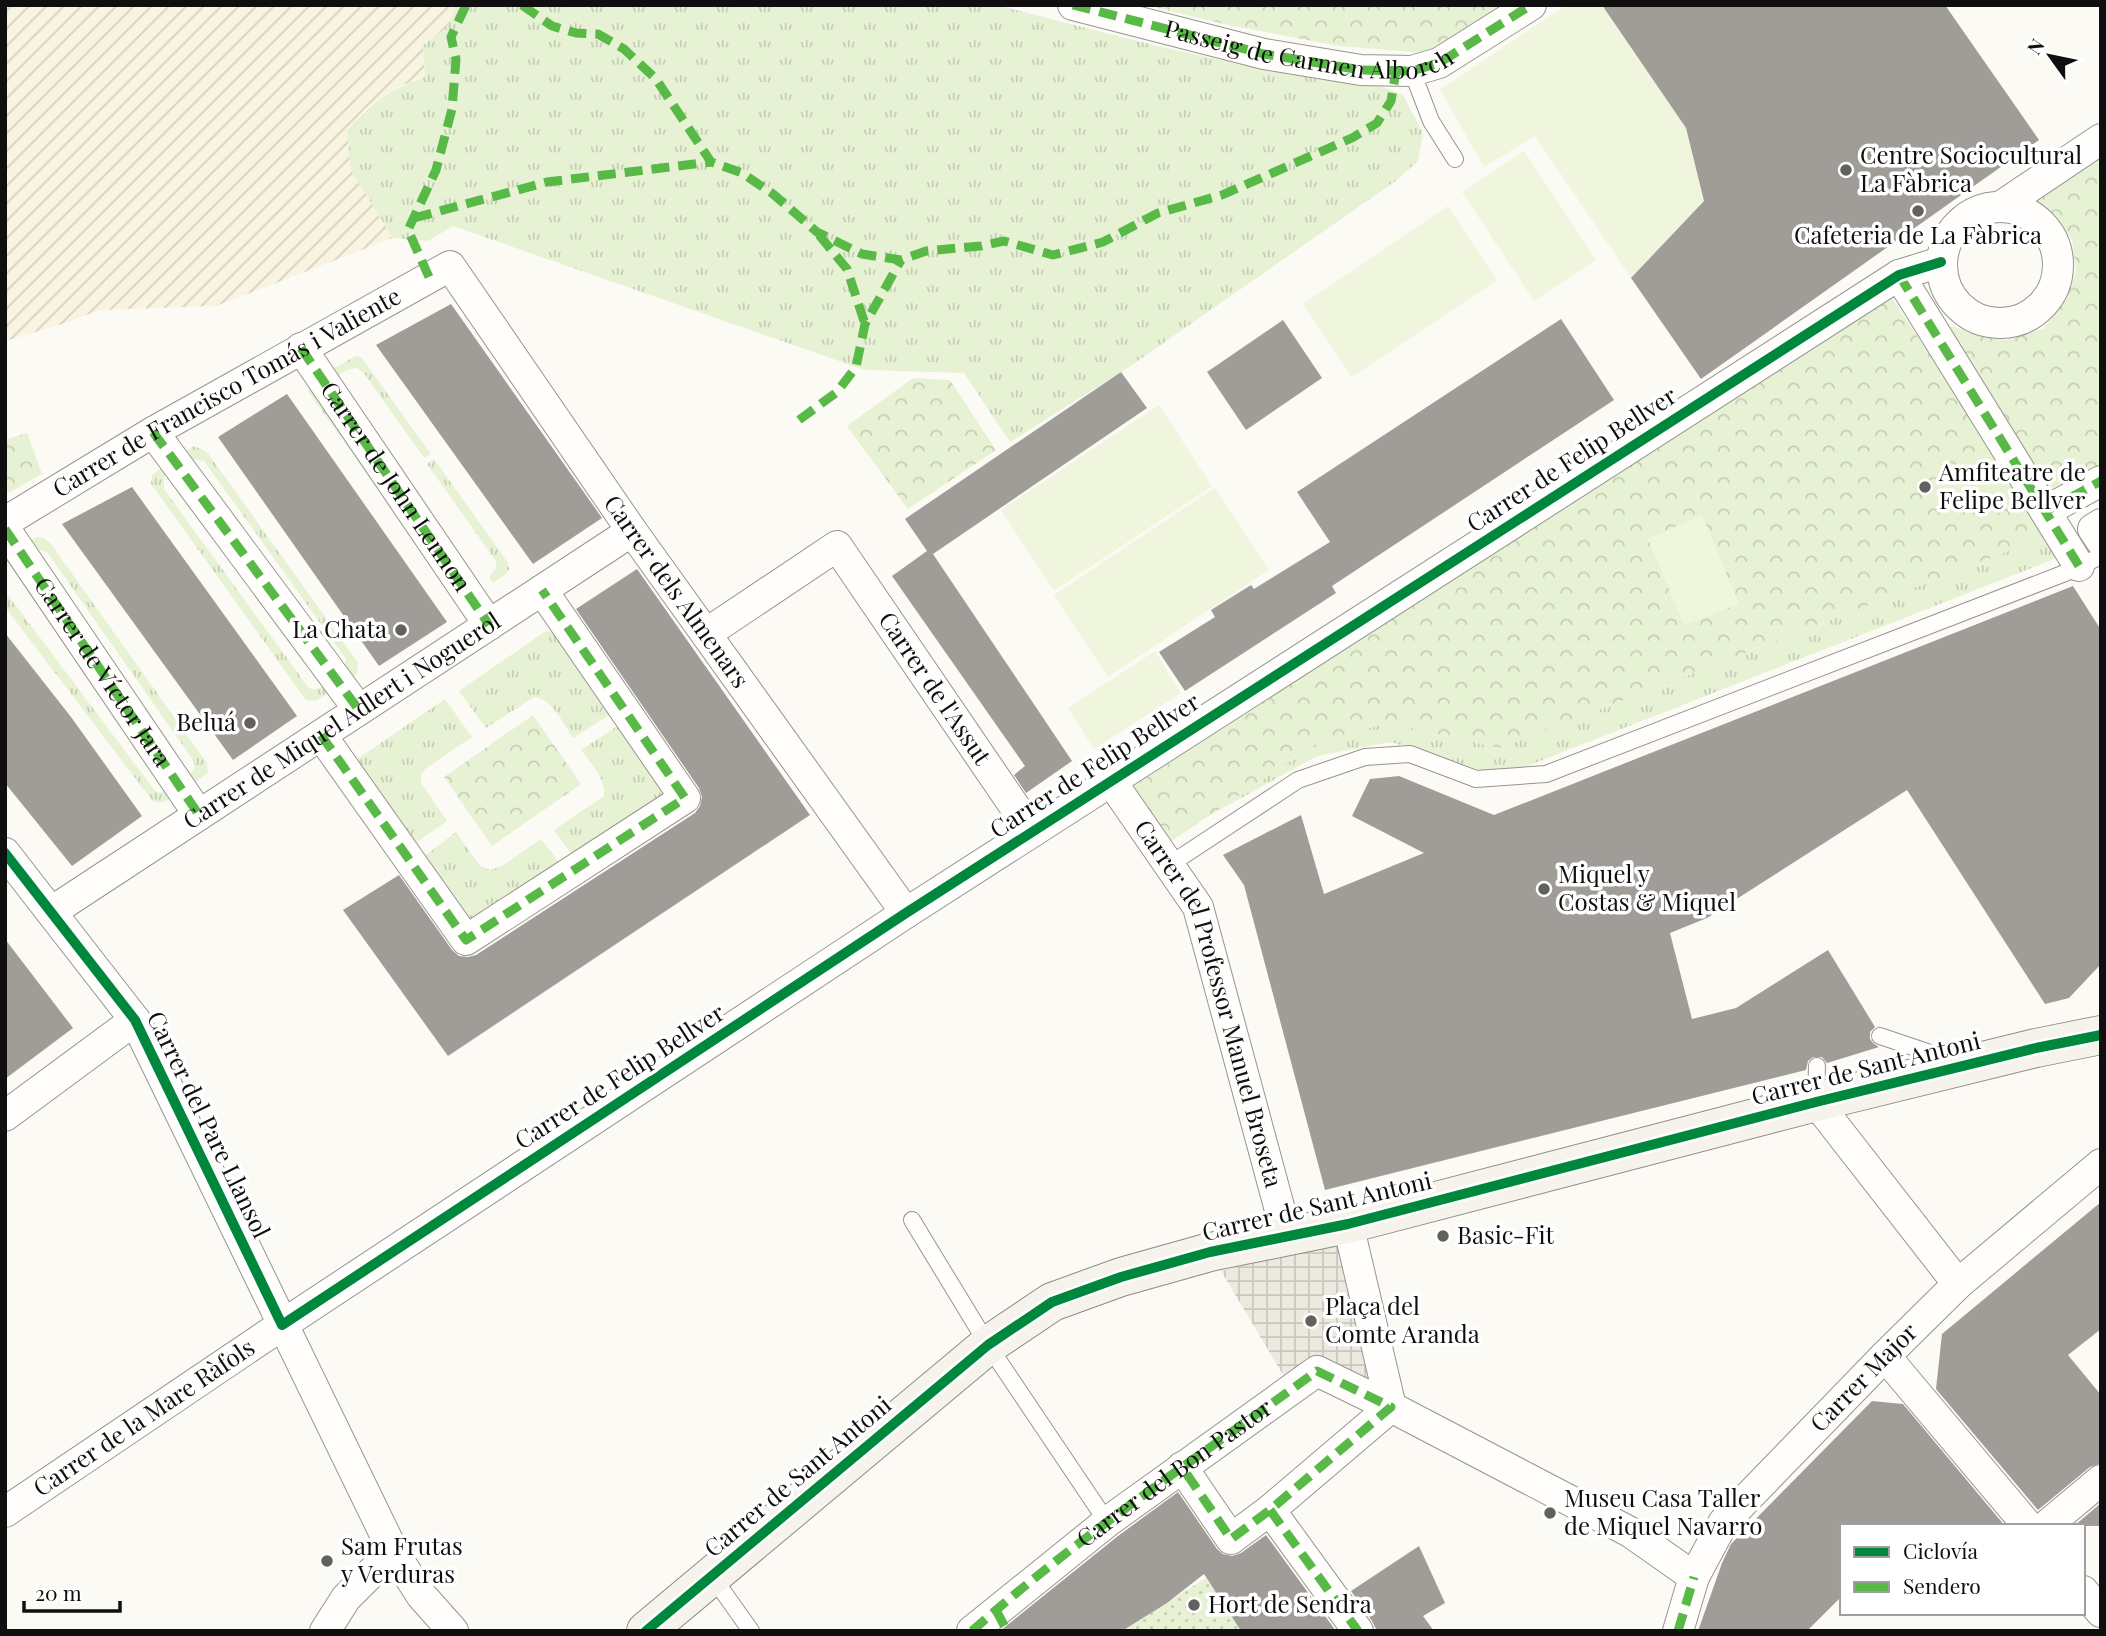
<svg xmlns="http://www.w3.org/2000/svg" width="2106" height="1636" viewBox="0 0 2106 1636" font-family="'Playfair Display',serif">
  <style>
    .farmland { fill: url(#farmland-furrows) }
    .grass { fill: url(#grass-tufts) }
    .park { fill: url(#park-crowns) }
    .garden { fill: url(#garden-dots) }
    .pitch { fill: #f0f6dd }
    .plaza { fill: url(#plaza-grid) }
    .building { fill: #a09d99 }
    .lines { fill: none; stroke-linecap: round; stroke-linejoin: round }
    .lane-casing { stroke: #969592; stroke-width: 18 }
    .street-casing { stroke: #969592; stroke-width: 32 }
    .secondary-casing { stroke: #8c8b89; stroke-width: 40 }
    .lane { stroke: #fffefd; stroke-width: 16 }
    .street { stroke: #fffefd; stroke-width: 30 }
    .secondary { stroke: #f5f3eb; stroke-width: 38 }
    .quiet { stroke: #58b947; stroke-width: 9; stroke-dasharray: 18 9; stroke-linecap: butt }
    .cycleway-casing { stroke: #fff; stroke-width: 15 }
    .cycleway { stroke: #00873e; stroke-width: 10 }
    .poi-dot { fill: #62615f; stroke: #fff; stroke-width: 2.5 }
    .labels { text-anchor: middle; stroke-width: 7; stroke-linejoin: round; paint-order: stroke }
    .street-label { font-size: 24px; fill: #0f0f0f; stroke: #fff }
    .poi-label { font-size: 24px; fill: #0f0f0f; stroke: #fff; text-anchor: start }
  </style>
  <defs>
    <pattern id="farmland-furrows" width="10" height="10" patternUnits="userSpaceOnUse" patternTransform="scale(1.75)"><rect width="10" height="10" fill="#f9f4e0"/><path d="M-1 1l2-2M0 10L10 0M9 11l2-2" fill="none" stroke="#d4d0bf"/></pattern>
    <pattern id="grass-tufts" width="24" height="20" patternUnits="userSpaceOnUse" patternTransform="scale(1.75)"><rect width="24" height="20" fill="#e7f2d4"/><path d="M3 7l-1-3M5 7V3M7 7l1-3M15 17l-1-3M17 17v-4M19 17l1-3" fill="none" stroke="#c5ceb5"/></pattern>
    <pattern id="park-crowns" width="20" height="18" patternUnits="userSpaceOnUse" patternTransform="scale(1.75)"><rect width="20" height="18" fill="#e7f2d4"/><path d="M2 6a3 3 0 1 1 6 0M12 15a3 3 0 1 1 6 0" fill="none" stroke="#c5ceb5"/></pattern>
    <pattern id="garden-dots" width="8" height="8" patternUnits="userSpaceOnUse" patternTransform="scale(1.75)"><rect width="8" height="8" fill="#e7f2d4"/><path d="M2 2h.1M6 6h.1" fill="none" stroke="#c5ceb5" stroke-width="1.8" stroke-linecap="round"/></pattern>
    <pattern id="plaza-grid" width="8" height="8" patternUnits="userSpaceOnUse" patternTransform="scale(1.75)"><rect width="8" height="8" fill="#ece9df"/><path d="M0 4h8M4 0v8" fill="none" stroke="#c9c7be"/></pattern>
  </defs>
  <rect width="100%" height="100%" fill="#fcfaf4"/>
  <path class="farmland" d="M5,5H455L453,18L446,28L423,45L425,77L400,86L365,109L347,130L351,170L393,238L216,306L100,310L62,324L5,341Z"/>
  <g class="grass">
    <path d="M455,5H996L1153,45L1270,71L1371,82L1403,95L1423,133L1418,161L1397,180L1129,367L1010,442L964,373L866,370L856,367L453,226L428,241L393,238L351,170L347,130C372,102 390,90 425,77L423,45C440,33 452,28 455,5Z"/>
    <path d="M356,356L361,357L431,454L424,458L363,372L357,368L349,369L324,383L382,483L377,488L309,393L308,386L312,380Z"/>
    <path d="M194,446L207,452L358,663L357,674L342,683L346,659L204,461L195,459L185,463L180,455Z"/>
    <path d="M434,459L508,563L509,569L506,574L493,583L489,577L496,568V561L427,464Z"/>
    <path d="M166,464L171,471L164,476V489L308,687L313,690L326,686L330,692L315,701L306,700L151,484L152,475Z"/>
    <path d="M2050,535L2062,556L1512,772L1485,771L1391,742L1317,756L1207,817L1320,741L1389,723L1500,748Z"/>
    <path d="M36,537L44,538L51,544L207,763L208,773L191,785L186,777C193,771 197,769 193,760L47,552L20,547Z"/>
    <path d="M5,591L155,791L160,793L172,786L178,793C168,799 161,808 151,799L5,607Z"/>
    <path d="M546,631L555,632L611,714L573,738C564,725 552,698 534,697L486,728L459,691Z"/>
    <path d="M445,699L472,737L425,769L421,775V783L447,821L410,847L356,760Z"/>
    <path d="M622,723L672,799L576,860L554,830L604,796C606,778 591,764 581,750Z"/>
    <path d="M456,832L480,866L490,870L502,866L541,839L564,869L469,929L421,859Z"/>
  </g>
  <g class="park">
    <path d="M1145,5H1501L1424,53L1339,46L1228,25Z"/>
    <path d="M2101,152V470L2048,499L1938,323L2006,340L2043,329L2066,300L2076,271L2072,240L2055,215L2030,199Z"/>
    <path d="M1889,294L2050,535L1500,748L1389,723L1320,741L1167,844L1131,788Z"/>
    <path d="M913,378L950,380L996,450L908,509L847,426Z"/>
    <path d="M27,433L42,474L5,495V440Z"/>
    <path d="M533,715L581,784L492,846L444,777Z"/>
  </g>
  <path class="garden" d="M1206,1578L1241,1631H1122Z"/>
  <g class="pitch">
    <path d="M1566,5H1602L1686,128L1704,201L1631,278L1535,136L1484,167L1440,90Z"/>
    <path d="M1524,151L1596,260L1534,301L1462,192Z"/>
    <path d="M1448,206L1497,280L1352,377L1303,304Z"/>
    <path d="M1159,405L1212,486L1054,591L1001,510Z"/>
    <path d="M1215,488L1269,570L1108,677L1054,595Z"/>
    <path d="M1702,515L1739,604L1684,625L1648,539Z"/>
    <path d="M1155,651L1181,693L1094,749L1068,708Z"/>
  </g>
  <path class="plaza" d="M1352,1239L1391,1407L1317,1372L1292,1390L1221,1271Z"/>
  <g class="building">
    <path d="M1602,5H1945L2039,140L1701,379L1631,278L1704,201L1686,128Z"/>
    <path d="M451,304L602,518L533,564L376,345Z"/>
    <path d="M1561,319L1614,400L1332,586L1336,593L1185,691L1159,652L1215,617L1211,610L1251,585L1254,589L1330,542L1297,492Z"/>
    <path d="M1283,320L1322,378L1246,430L1207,372Z"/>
    <path d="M1121,372L1147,408L933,554L1072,761L1026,793L1014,775L1025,766L892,576L927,551L905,519Z"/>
    <path d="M287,394L447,622L379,666L218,437Z"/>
    <path d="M132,487L297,716L233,760L62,524Z"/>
    <path d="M637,569L810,815L448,1056L343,910L399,875L452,950L459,956L468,957L476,955L695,813L700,806L702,797L699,788L576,609Z"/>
    <path d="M2073,586L2101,630V964L2069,998L2045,1004L1907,790L1707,918L1670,933L1692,1019L1736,1008L1828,950L1875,1027L1870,1032V1039L1873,1043L1879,1047L1827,1063L1822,1057H1813L1808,1061L1806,1070L1798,1072L1325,1190L1244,885L1223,855L1301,815L1324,894L1424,853L1352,816L1370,779L1399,776L1494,815Z"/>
    <path d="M5,633L71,717L142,816L72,866L5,783Z"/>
    <path d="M5,939L73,1028L5,1079Z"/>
    <path d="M2101,1202V1329L2068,1355L2101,1395V1463L2090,1467L2038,1510L1936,1389L1942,1334Z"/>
    <path d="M1872,1401L1903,1404L2005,1526H1842V1596L1807,1631H1698L1722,1563L1731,1544Z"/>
    <path d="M1178,1492L1217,1549L1223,1554L1232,1556L1241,1553L1266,1535L1336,1631H1241L1204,1574L1167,1603L1122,1631H1000L1118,1536Z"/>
    <path d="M2101,1503V1526H2074Z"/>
    <path d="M1419,1546L1445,1603L1423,1616L1434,1631H1377L1372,1621L1351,1591Z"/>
  </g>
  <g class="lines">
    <defs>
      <g id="lane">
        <path d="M1412,71L1431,121L1455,159"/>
        <path d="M1169,865L1298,780L1365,757L1410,754L1476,779L1546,774L2065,573L2101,556"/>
        <path d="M1880,1036L1951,1060"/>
        <path d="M1816,1102L1817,1066"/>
        <path d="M912,1220L988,1345L1107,1522"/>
        <path d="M712,1576L751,1631"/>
      </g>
      <g id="street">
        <path d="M1073,5L1264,54L1361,70L1412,71L1439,63L1531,5"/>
        <circle cx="2000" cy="265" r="58"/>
        <path d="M2000,207L2101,139"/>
        <path d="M1899,275L2079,566"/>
        <path id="s1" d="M301,348L489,625"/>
        <path d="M153,432L359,710"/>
        <path d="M2046,511L2101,481"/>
        <path id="s2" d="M5,522L153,432L450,266L632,531L906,913"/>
        <path d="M2101,524L2093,529L2101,541"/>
        <path id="s3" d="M5,529L199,815"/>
        <path id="s4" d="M707,633L837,546L1032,832"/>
        <path d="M321,735L466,940L685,798L542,590"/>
        <path id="s5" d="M1111,781L1198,907L1287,1236"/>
        <path d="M5,853L135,1020L393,1551L421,1595L453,1631"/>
        <path id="s6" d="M51,912L632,531"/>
        <path d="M1816,1102L1958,1284"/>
        <path d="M5,1116L135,1020"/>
        <path d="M1348,1224L1391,1407"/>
        <path d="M1885,1356L2028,1526"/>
        <path d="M1182,1467L1231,1539L1270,1510L1391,1407"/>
        <path d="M1270,1510L1358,1631"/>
        <path id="s7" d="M5,1512L282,1325L906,913L1899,275L1941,262"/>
        <path d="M2046,1526L2101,1480"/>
        <path d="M2083,1591L2101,1612"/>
        <path d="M325,1631L346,1598L393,1551"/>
        <path d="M972,1631L1107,1522L1317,1371L1391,1407L1630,1532L1694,1577"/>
        <path id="s8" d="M1678,1631L1694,1577L1723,1523L1885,1356L1958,1284L2101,1164"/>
      </g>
      <path id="secondary" d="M646,1631L988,1345L1052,1302L1121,1277L1210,1252L1348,1224L1816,1102L2036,1048L2101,1035"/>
    </defs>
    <use href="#lane" class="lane-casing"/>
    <use href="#street" class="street-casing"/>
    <use href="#secondary" class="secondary-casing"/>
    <use href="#lane" class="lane"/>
    <use href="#street" class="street"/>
    <use href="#secondary" class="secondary"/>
    <g class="quiet">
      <path d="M522,5L552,26L576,33L598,34L624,49L656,79L711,162L742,173L773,194L817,232L862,254L901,260L926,251L981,246L1004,241L1053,255L1103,242L1158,213L1222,195L1352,138L1377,123L1391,101L1396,71"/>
      <path id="s9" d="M1073,5L1264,54L1361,70L1412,71L1439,63L1531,5"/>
      <path d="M414,218L547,182L711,162"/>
      <path d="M819,235L847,269L865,324"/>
      <path d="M1899,275L2079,566"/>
      <path d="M429,277L408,230L436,170L452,109L456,59L451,37L466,5"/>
      <path d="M301,348L489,625"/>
      <path d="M799,420L837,392L856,367L865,324L901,260"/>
      <path d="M153,432L359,710"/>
      <path d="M2046,511L2101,481"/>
      <path d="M5,529L199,815"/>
      <path d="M321,735L466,940L685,798L542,590"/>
      <path d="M1270,1510L1358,1631"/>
      <path d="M996,1610L1007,1631"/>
      <path id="s10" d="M972,1631C1080,1535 1200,1456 1317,1371L1391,1407L1270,1510L1231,1539L1182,1467"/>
      <path d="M1678,1631L1694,1577"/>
    </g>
    <defs>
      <g id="cycleway">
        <path d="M5,853L135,1020L282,1325L906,913L1899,275L1941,262"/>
        <path d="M646,1631L988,1345L1052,1302L1121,1277L1210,1252L1348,1224L1816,1102L2036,1048L2101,1035"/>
      </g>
    </defs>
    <use href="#cycleway" class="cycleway-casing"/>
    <use href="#cycleway" class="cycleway"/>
  </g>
  <g class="poi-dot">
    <circle cx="1846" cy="170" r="7"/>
    <circle cx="1918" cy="211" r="7"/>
    <circle cx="1925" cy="487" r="7"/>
    <circle cx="401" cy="630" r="7"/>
    <circle cx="250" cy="723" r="7"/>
    <circle cx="1544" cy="889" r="7"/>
    <circle cx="1443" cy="1236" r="7"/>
    <circle cx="1311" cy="1321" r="7"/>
    <circle cx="1550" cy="1513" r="7"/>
    <circle cx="327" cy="1561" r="7"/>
    <circle cx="1194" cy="1605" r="7"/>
  </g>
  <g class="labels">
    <g class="street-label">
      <text dy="8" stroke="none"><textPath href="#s9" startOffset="242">Passeig de Carmen Alborch</textPath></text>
      <text dy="8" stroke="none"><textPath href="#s2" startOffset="257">Carrer de Francisco Tomás i Valiente</textPath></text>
      <text transform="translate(1572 460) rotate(-33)" y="8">Carrer de Felip Bellver</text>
      <text dy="8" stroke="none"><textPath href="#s1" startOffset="168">Carrer de John Lennon</textPath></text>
      <text dy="8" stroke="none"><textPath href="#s2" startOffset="910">Carrer dels Almenars</textPath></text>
      <text dy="8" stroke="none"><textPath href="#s3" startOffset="173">Carrer de Víctor Jara</textPath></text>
      <text dy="8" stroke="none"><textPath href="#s4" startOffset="329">Carrer de l'Assut</textPath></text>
      <text dy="8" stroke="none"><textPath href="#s6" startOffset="348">Carrer de Miquel Adlert i Noguerol</textPath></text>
      <text transform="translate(1095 766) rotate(-33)" y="8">Carrer de Felip Bellver</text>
      <text dy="8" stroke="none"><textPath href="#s5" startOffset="247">Carrer del Professor Manuel Broseta</textPath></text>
      <text transform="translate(1866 1069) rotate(-14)" y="8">Carrer de Sant Antoni</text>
      <text transform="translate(620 1077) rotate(-33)" y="8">Carrer de Felip Bellver</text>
      <text transform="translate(208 1125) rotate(64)" y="8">Carrer del Pare Llansol</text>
      <text transform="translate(1317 1207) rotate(-13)" y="8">Carrer de Sant Antoni</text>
      <text dy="8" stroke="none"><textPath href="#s8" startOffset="320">Carrer Major</textPath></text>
      <text dy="8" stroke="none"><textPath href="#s7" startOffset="168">Carrer de la Mare Ràfols</textPath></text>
      <text dy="8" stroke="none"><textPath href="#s10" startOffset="257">Carrer del Bon Pastor</textPath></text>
      <text transform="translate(798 1477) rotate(-40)" y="8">Carrer de Sant Antoni</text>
    </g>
    <g class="poi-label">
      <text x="1860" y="164">Centre Sociocultural<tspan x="1860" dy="28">La Fàbrica</tspan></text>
      <text x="1918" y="244" text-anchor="middle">Cafeteria de La Fàbrica</text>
      <text x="1939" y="481">Amfiteatre de<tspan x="1939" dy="28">Felipe Bellver</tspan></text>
      <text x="387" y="638" text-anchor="end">La Chata</text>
      <text x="236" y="731" text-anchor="end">Beluá</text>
      <text x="1558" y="883">Miquel y<tspan x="1558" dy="28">Costas &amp; Miquel</tspan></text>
      <text x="1457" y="1244">Basic-Fit</text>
      <text x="1325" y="1315">Plaça del<tspan x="1325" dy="28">Comte Aranda</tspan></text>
      <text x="1564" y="1507">Museu Casa Taller<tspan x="1564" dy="28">de Miquel Navarro</tspan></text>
      <text x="341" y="1555">Sam Frutas<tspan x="341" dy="28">y Verduras</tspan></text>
      <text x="1208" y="1613">Hort de Sendra</text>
    </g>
  </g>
  <rect width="2106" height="1636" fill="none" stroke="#0f0f0f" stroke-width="14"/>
  <rect x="1840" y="1524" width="245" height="91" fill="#ffffff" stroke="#9f9f9f" stroke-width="2"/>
  <rect x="1854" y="1547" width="35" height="10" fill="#00873e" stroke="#9f9f9f" stroke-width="2"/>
  <text x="1903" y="1559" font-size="21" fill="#0f0f0f">Ciclovía</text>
  <rect x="1854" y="1582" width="35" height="10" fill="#58b947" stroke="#9f9f9f" stroke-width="2"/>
  <text x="1903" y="1594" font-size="21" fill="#0f0f0f">Sendero</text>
  <g transform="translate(2050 56) rotate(303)" stroke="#ffffff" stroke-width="5" paint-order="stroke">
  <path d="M0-5L12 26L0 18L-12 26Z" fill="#0f0f0f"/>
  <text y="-10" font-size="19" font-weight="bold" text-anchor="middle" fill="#0f0f0f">N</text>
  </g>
  <path d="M24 1601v10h96v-10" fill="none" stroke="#0f0f0f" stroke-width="3.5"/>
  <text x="35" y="1601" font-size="21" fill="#0f0f0f" stroke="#ffffff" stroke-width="5" paint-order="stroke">20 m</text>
</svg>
